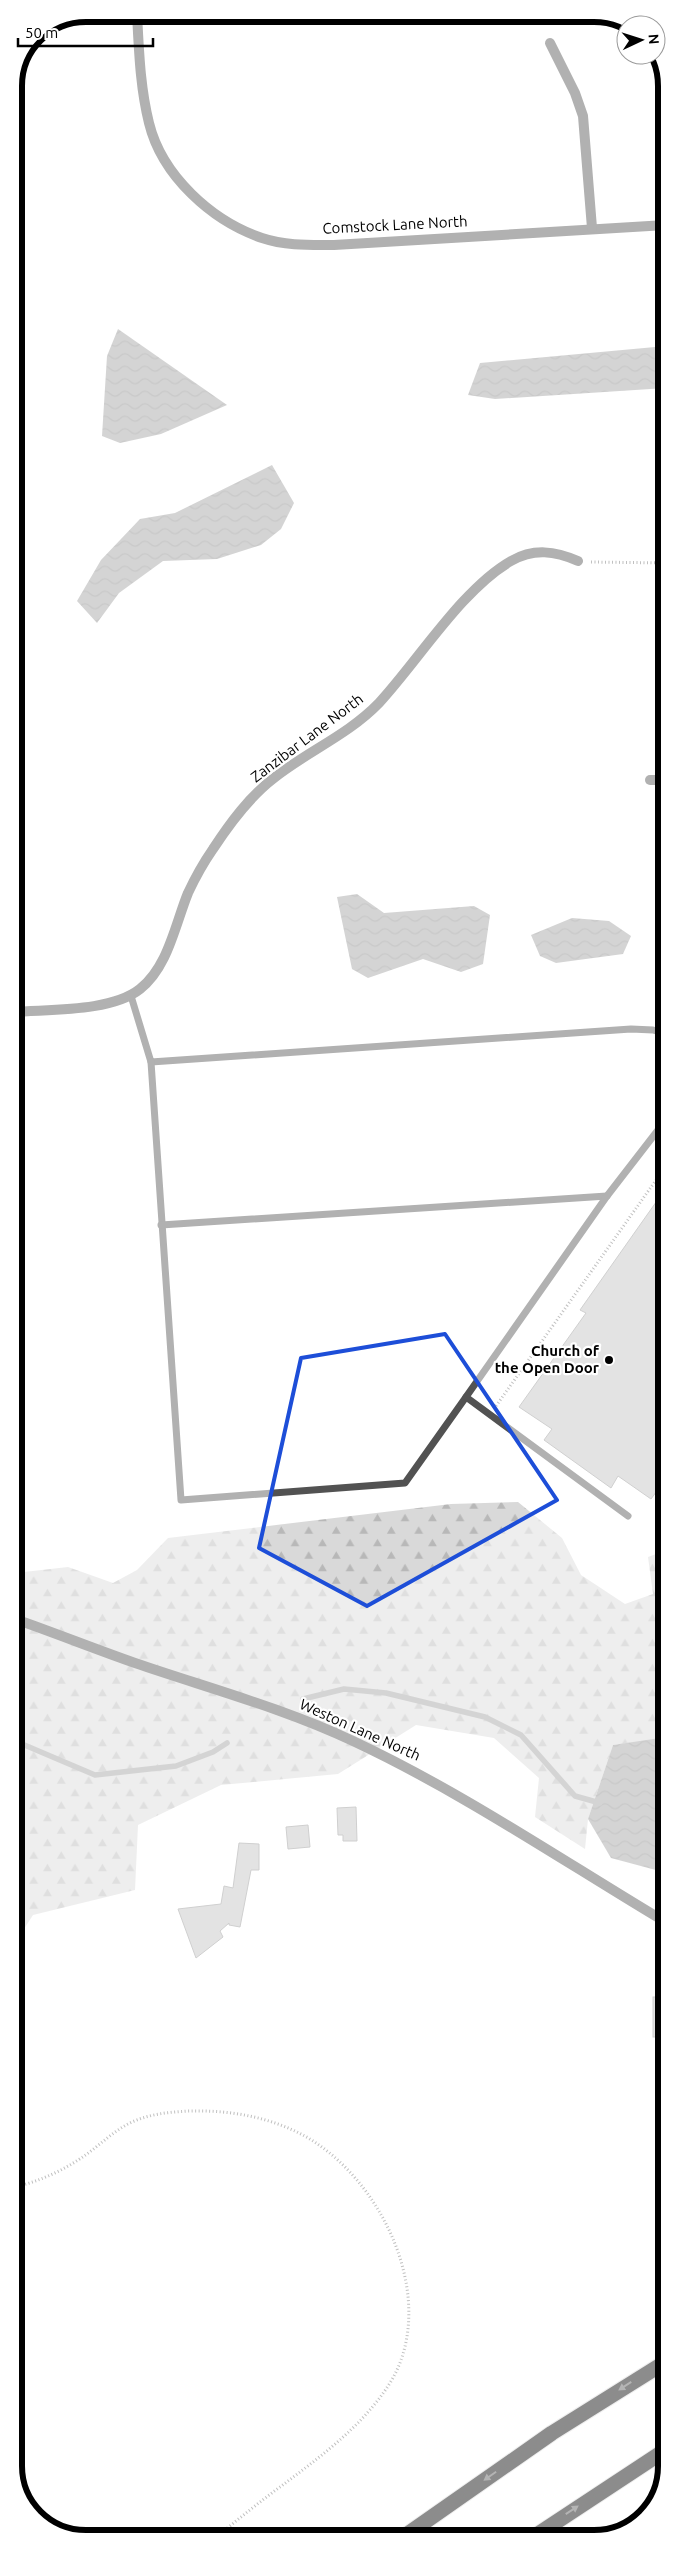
<svg xmlns="http://www.w3.org/2000/svg" width="681" height="2553" viewBox="0 0 681 2553" font-family="Ubuntu,sans-serif">
  <style>
    .forest { fill: url(#forest-firs) }
    .water { fill: url(#water-waves) }
    .lines { fill: none; stroke-linecap: round; stroke-linejoin: round }
    .stream { stroke: #a0a0a0; stroke-width: 5.5 }
    .building { fill: #c2c2c2; stroke: #969696 }
    .motorway-casing { stroke: #dbdbdb; stroke-width: 17 }
    .path { stroke: #747474; stroke-width: 3; stroke-dasharray: 1 2.5; stroke-linecap: butt }
    .service { stroke: #525252; stroke-width: 7 }
    .minor { stroke: #525252; stroke-width: 10 }
    .motorway { stroke: #000; stroke-width: 15 }
    .oneway { fill: #595959 }
    .marked { fill: none; stroke: #1d4ed8; stroke-width: 4; stroke-linejoin: round }
    .poi-dot { fill: #000; stroke: #fff; stroke-width: 2 }
    .labels { text-anchor: middle; stroke-width: 4.5; stroke-linejoin: round; paint-order: stroke }
    .street-label { font-size: 15px; fill: #000; stroke: #fff }
    .poi-label { font-size: 15px; font-weight: bold; fill: #000; stroke: #fff; text-anchor: end }
    .rim { fill: none; stroke: #000; stroke-width: 6 }
  </style>
  <defs>
    <pattern id="forest-firs" width="22" height="20" patternUnits="userSpaceOnUse" patternTransform="scale(1.25)"><rect width="22" height="20" fill="#d9d9d9"/><path d="M5 1l3.5 6h-7zM16 11l3.5 6h-7z" fill="#b8b8b8"/></pattern>
    <pattern id="water-waves" width="16" height="10" patternUnits="userSpaceOnUse" patternTransform="scale(1.25)"><rect width="16" height="10" fill="#a0a0a0"/><path d="M0 5q4-4 8 0t8 0" fill="none" stroke="#888"/></pattern>
  </defs>
  <rect width="100%" height="100%" fill="#fff"/>
  <path class="forest" d="M518,1502L562,1538L581,1575L625,1604L653,1594L648,1557L667,1550V1739L613,1745L588,1819L585,1849L535,1817L539,1778L494,1738L416,1725L338,1774L221,1785L138,1825L135,1890L33,1915L15,1943V1561L24,1572L68,1567L113,1583L137,1570L168,1538L451,1504Z"/>
  <g class="water">
    <path d="M118,329L227,405L161,434L120,443L102,436L107,356Z"/>
    <path d="M666,346V388L495,399L468,395L480,363Z"/>
    <path d="M272,465L294,503L281,529L261,545L217,559L163,561L119,593L97,623L77,601L101,560L140,519L175,513Z"/>
    <path d="M357,894L384,913L474,906L490,915L483,964L461,972L423,959L368,978L352,969L337,897Z"/>
    <path d="M572,918L609,921L631,936L623,954L556,963L540,956L531,935Z"/>
    <path d="M660,1738L667,1742V1873L611,1858L588,1819L613,1745Z"/>
  </g>
  <g class="lines">
    <g class="stream">
      <path d="M303,1699L344,1689L386,1693L485,1717L521,1735L575,1796L600,1803"/>
      <path d="M15,1741L95,1775L176,1766L213,1752L227,1743"/>
    </g>
  </g>
  <g class="building">
    <path d="M666,1188L667,1477L651,1499L618,1476L611,1488L544,1440L552,1429L519,1407L586,1313L580,1310Z"/>
    <path d="M356,1807L357,1841H343V1835H338L337,1808Z"/>
    <path d="M308,1825L310,1847L288,1849L286,1827Z"/>
    <path d="M239,1843L259,1844V1870H251L240,1927L229,1925V1923L220,1931L223,1937L196,1958L178,1909L221,1904L224,1886L233,1888Z"/>
    <rect x="653" y="1997" width="14" height="40"/>
  </g>
  <g class="lines">
    <defs>
      <g id="motorway">
        <path d="M402,2538L552,2433L667,2361"/>
        <path d="M532,2538L667,2449"/>
      </g>
    </defs>
    <use href="#motorway" class="motorway-casing"/>
    <g class="path">
      <path d="M591,562L666,563"/>
      <path d="M496,1406L666,1166"/>
      <path d="M15,2187C41,2181 66,2169 87,2154C102,2143 115,2130 132,2122C150,2114 169,2112 189,2111C227,2110 265,2116 299,2133C381,2174 441,2300 390,2383C363,2426 320,2457 280,2487C258,2503 236,2521 214,2539"/>
    </g>
    <g class="service">
      <path d="M131,996L151,1062L631,1029L653,1030L666,1034"/>
      <path d="M151,1062L181,1500L405,1483L466,1397L628,1516"/>
      <path d="M161,1225L607,1196"/>
      <path d="M466,1397L607,1196L665,1121L659,1032"/>
    </g>
    <g class="minor">
      <path d="M137,14C139,50 140,87 149,123C162,176 212,221 262,238C286,246 310,245 334,245L666,225"/>
      <path d="M550,43L575,93L583,116L592,228"/>
      <path d="M650,780H666"/>
      <path d="M14,1012C50,1009 111,1012 140,989C168,967 175,925 188,893C195,878 204,862 213,849C230,823 249,797 274,778C308,751 348,735 379,703C418,661 462,589 511,561C534,548 555,551 578,561"/>
      <path d="M15,1619C55,1633 95,1649 135,1663C208,1688 283,1708 353,1741C462,1792 563,1861 667,1923"/>
    </g>
    <use href="#motorway" class="motorway"/>
  </g>
  <defs><path id="oneway-solid" d="M-6-.8H1V-3.2L6.5 0L1 3.2V.8H-6Z" transform="scale(1.25)"/></defs>
  <g class="oneway">
    <use href="#oneway-solid" transform="translate(625 2386) rotate(147)"/>
    <use href="#oneway-solid" transform="translate(490 2476) rotate(145)"/>
    <use href="#oneway-solid" transform="translate(572 2510) rotate(-33)"/>
  </g>
  <path d="M0 0H681V2553H0ZM445,1334L557,1500L367,1606L259,1548L301,1358Z" fill="#fff" fill-opacity=".55" fill-rule="evenodd"/>
  <path class="marked" d="M445,1334L557,1500L367,1606L259,1548L301,1358Z"/>
  <circle class="poi-dot" cx="609" cy="1360" r="5"/>
  <g class="labels">
    <g class="street-label">
      <text transform="translate(395 225) rotate(-3)" y="5">Comstock Lane North</text>
      <text transform="translate(307 738) rotate(-37)" y="5">Zanzibar Lane North</text>
      <text transform="translate(360 1730) rotate(24)" y="5">Weston Lane North</text>
    </g>
    <g class="poi-label">
      <text x="599" y="1356">Church of<tspan x="599" dy="17">the Open Door</tspan></text>
    </g>
  </g>
  <path d="M0 0H681V2553H0ZM86 22H594A64 64 0 0 1 658 86V2466A64 64 0 0 1 594 2530H86A64 64 0 0 1 22 2466V86A64 64 0 0 1 86 22Z" fill="#fff" fill-rule="evenodd"/>
  <path class="rim" d="M86 22H594A64 64 0 0 1 658 86V2466A64 64 0 0 1 594 2530H86A64 64 0 0 1 22 2466V86A64 64 0 0 1 86 22Z"/>
  <g transform="translate(641 40) rotate(86)"><circle r="24" fill="#ffffff" stroke="#999999"/>
  <path d="M0-4L9 19L0 12L-9 19Z" fill="#000000"/>
  <text y="-8" font-size="14" font-weight="bold" text-anchor="middle" fill="#000000">N</text>
  </g>
  <path d="M18 38v8h135v-8" fill="none" stroke="#000000" stroke-width="2.5"/>
  <text x="25" y="38" font-size="15" fill="#000000" stroke="#ffffff" stroke-width="4" paint-order="stroke">50 m</text>
</svg>
